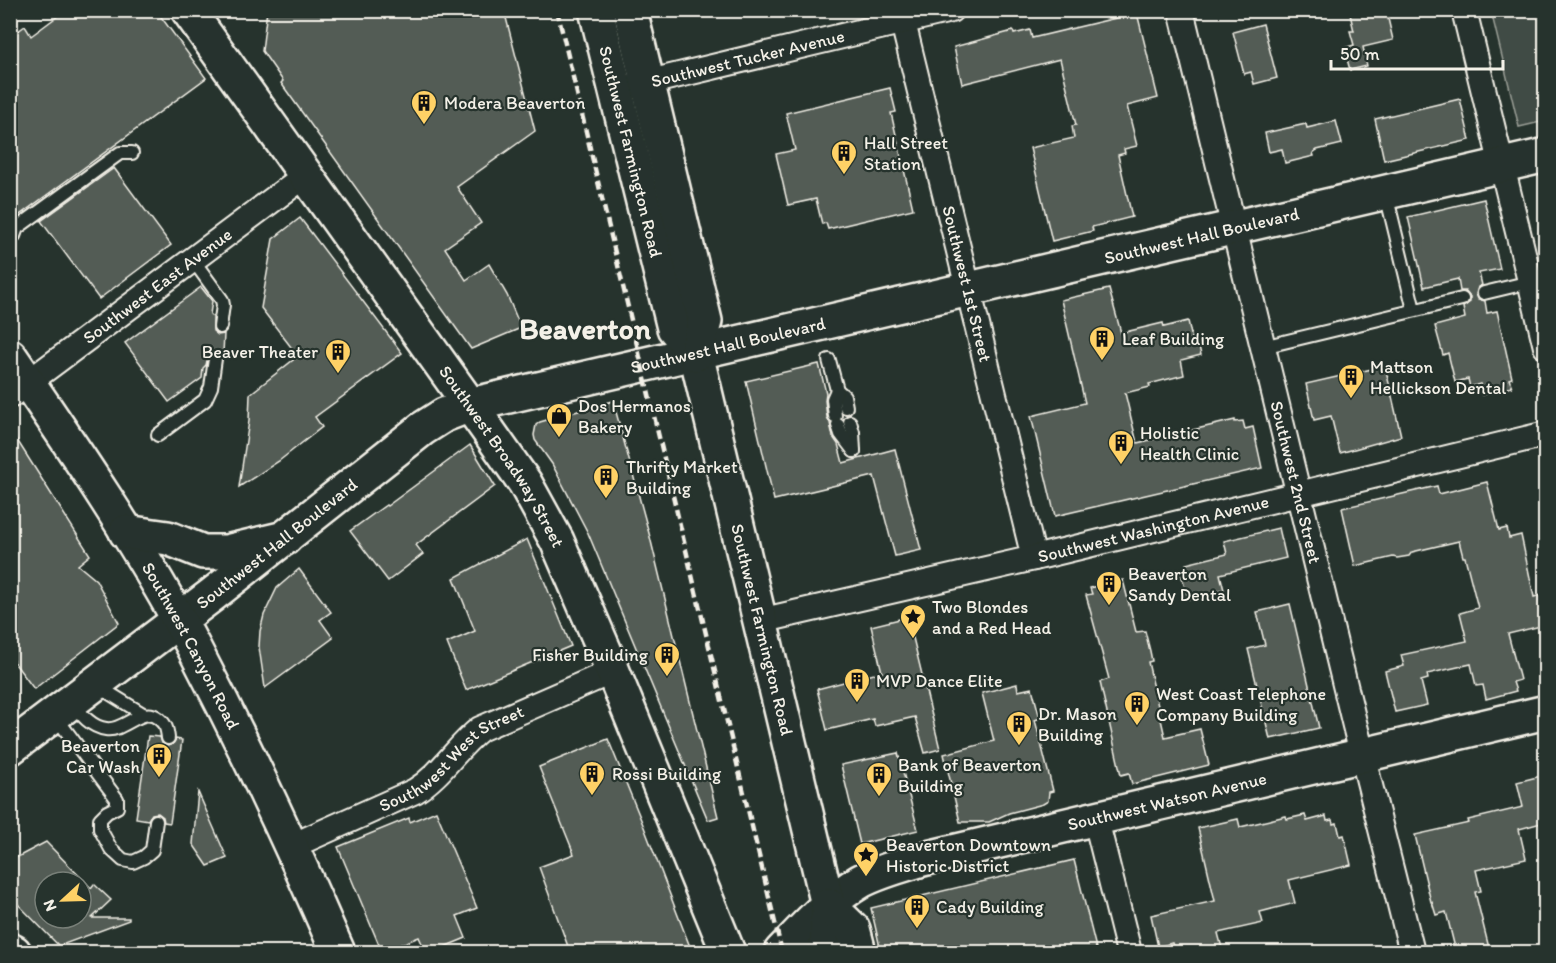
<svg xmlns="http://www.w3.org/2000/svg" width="1556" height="963" viewBox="0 0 1556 963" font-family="Itim,sans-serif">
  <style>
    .green { fill: #414b45; stroke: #9a9e96; stroke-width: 1.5 }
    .building { fill: #525c55; stroke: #f4f1e8; stroke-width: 1.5; fill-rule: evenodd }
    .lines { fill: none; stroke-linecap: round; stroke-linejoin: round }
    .lane-casing { stroke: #f4f1e8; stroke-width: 16 }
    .street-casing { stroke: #f4f1e8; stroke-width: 28 }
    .secondary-casing { stroke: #f4f1e8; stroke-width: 38 }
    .primary-casing { stroke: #f4f1e8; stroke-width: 38 }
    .lane { stroke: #26332d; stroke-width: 12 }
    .street { stroke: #26332d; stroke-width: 24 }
    .secondary { stroke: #26332d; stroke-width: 33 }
    .primary { stroke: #26332d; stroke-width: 33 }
    .rail { stroke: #f4f1e8; stroke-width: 4.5; stroke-dasharray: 9 4.5; stroke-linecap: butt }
    .labels { text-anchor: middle; stroke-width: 4.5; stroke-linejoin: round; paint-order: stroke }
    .street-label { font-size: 18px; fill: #f4f1e8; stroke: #26332d }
    .poi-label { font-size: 18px; fill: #f4f1e8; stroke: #26332d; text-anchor: start }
    .town-label { font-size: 30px; font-weight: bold; fill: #f4f1e8; stroke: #26332d }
  </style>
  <rect width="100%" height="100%" fill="#26332d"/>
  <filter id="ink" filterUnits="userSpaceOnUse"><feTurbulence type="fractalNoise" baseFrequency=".0167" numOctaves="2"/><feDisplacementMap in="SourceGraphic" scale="12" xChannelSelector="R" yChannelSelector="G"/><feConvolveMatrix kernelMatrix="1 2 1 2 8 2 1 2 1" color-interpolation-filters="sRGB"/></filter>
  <g filter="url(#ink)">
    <path class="green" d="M1491,11H1545V121L1519,127Z"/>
    <g class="building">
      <path d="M66,10H156L206,78L10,222V37L25,26L31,36Z"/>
      <path d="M267,10H504L535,131L457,187L481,223L445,248L466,280L489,264L507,295L521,328L471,349L281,83L283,81L262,51Z"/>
      <path d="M1349,10H1386L1393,40L1363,47L1367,66L1350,70L1344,48L1354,45L1350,31H1354Z"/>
      <path d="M1137,13L1158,98L1127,106L1137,146L1124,149L1125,153L1118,155L1132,217L1092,227L1093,231L1052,241L1030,148L1074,138L1072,126L1076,125L1060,59L962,84L954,47L1013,31L1014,34L1030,30L1032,38Z"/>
      <path d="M1263,24L1277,78L1254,84L1251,72L1244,74L1233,32Z"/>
      <path d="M890,88L896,112L891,113L913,209L828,229L826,223L822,224L816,199L788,205L776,154L795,150L786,113Z"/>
      <path d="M1460,99L1470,140L1384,160L1375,119Z"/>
      <path d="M1336,121L1342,144L1317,150L1313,153L1314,156L1285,163L1282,149L1269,152L1265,133L1306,124L1307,128Z"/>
      <path d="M114,168L171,245L99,299L41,221Z"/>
      <path d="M1484,199L1500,269L1479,273L1482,285L1478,287L1476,294L1478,299L1485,301L1487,313L1497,311L1512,378L1509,379L1512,387L1482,395L1480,384L1470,387L1468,379L1455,382L1448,353L1443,355L1435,326L1465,318L1463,307L1470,302V297L1465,291H1460L1458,279L1424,287L1408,217Z"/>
      <path d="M300,218L402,353L315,417L322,427L279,461L239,487L249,421L250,394L298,356L261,308L273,239Z"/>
      <path d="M201,287L212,301L210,314L213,317V331L218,335L224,334L223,353L216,351L209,353L206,365L203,368L202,378L169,402L125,343Z"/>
      <path d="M1109,289L1121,333L1163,323L1164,327L1188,321L1192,339L1197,338L1201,355L1181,360L1184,375L1149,384L1150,387L1125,393L1137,443L1235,420V422L1243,421L1245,429L1253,427L1262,468L1055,516L1031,416L1085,403L1061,300Z"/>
      <path d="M819,364L826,393L825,400L827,417L830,423L833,437L838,444L843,463L895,449L921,550L895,556L874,476L774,500L746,381Z"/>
      <path d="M1385,366L1401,436L1340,453L1331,416L1314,420L1306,384Z"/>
      <path d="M613,401L650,537L718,817L708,820L588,533L552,464L535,440L534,435L536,425L540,422Z"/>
      <path d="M10,429L90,555L78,565L96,580L119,623L34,689L10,657Z"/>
      <path d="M470,445L495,486L416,545L423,554L388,581L350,531L386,505L387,506Z"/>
      <path d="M1487,482L1499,530L1507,528L1509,538L1521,535L1534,597L1541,595L1545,613V625L1508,634L1520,680L1513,682L1516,691L1486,699L1483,685L1476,686L1471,664L1427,674L1428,679L1421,681L1427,705L1395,712L1385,671L1404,666L1401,655L1467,641L1460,613L1478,608L1465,557H1463L1459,541L1412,552L1409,556L1397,558L1393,557L1355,566L1342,508L1437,486L1439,494Z"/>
      <path d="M1279,528L1286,558L1220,574L1224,590L1188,599L1180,570L1187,568L1186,564L1227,554L1224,541Z"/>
      <path d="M527,539L571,646L466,690L447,643L475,631L454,578Z"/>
      <path d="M299,569L331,612L320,620L333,638L265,688L259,647L260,631L264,615L277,588Z"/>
      <path d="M1123,580L1136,632L1145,631L1150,651L1152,661L1148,662L1165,737L1200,729L1209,765L1132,784L1129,773L1121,775L1100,682L1109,679L1086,595L1092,594L1090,588Z"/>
      <path d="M1290,604L1319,728L1270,739L1248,649L1265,645L1257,612Z"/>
      <path d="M908,617L940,749L925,753L915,717L875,726L873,719L827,730L817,689L882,672L871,626Z"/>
      <path d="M1017,684L1018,691L1032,688L1040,718L1035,720L1053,791L1049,792L1048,801L1043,804L1009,813L989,822H960L944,754L994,741L982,693Z"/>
      <path d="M148,736L160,737L162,743L168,746L173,744L176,739L182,740L170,823L164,822L163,817L158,813L152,814L148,820L136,818Z"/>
      <path d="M608,739L644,827L692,952H570L539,867L574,854L539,767Z"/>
      <path d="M898,753L918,830L860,844L841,765Z"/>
      <path d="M1545,775V822L1519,829L1526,859L1476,870L1481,891L1475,892L1490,952H1456L1446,912L1436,915L1432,902H1431L1415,835L1469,823L1468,820L1523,807L1517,782Z"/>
      <path d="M198,792L227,858L208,866L193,844Z"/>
      <path d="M436,811L477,908L457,916L466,938L432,952H426L419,937L382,952L338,847L409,818L410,822Z"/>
      <path d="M1305,815L1307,821L1326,816L1327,821L1332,820L1333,824L1337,823L1340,836L1344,835L1351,865L1289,880L1295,903L1260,912L1263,923L1218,933L1223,952H1175L1172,943L1158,947L1151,915L1215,901L1198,828L1238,819L1240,827L1286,816L1287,819Z"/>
      <path d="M46,842L91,888L94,884L111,900L92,918H129V920L59,946L10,896V861ZM45,882H81V918H45Z"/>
      <path d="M1074,860L1097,952H881L871,908Z"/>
    </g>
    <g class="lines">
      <defs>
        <g id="lane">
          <path d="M1386,194L1414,310"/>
          <path d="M14,236L17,228L120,153H132"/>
          <path d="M193,260L222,300L223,305L220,327"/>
          <path d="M1484,293L1530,282"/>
          <path d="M1263,347L1462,299"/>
          <path d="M829,360L837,390L844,396L846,407"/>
          <path d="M835,416L833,399L837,390"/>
          <path d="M850,422L853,432L854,451"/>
          <path d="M838,425L841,434L854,451"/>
          <path d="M158,435L205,400L211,387L215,359"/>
          <path d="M96,685L143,714"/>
          <path d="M73,703C81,715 91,727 106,729C124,732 142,705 158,718C166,724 167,729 168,738"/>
          <path d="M55,716L117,799V807L107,812L100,819V829L111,849L123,860L133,862L144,857L152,850L156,821"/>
        </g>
        <g id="street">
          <path id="s1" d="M900,10L1034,558"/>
          <path id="s2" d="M1181,10L1355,726L1412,952"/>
          <path d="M1464,10L1546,347"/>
          <path id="s3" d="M633,86L951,10"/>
          <path id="s4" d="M10,396L306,175"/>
          <path id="s5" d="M760,621L1034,558L1546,434"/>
          <path d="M1096,820L1129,952"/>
          <path id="s6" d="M292,846L415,791C441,775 456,748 480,729L613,671"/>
        </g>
        <g id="secondary">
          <path id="s7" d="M188,10L487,429L525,483L557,541L605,652L728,952"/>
          <path id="s8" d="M10,748L212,595L422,429L444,415L470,405C828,322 1187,240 1546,155"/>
          <path d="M10,950L14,952"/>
          <path id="s9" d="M781,952C805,927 830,899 861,881C880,871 903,865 923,859L1546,712"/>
        </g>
        <g id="primary">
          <path id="s10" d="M596,10L674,328L696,354L828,905L826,952"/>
          <path d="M630,10L705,321L696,354"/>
          <path id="s11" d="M10,356C74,449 142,549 194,648C246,748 294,850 338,952"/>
          <path d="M126,532L168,538L203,552H226L285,538"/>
          <path d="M828,905L853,929L859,952"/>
        </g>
      </defs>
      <use href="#lane" class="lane-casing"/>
      <use href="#street" class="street-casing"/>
      <use href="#secondary" class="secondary-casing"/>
      <use href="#primary" class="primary-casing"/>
      <use href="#lane" class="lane"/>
      <use href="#street" class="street"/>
      <use href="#secondary" class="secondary"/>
      <use href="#primary" class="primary"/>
      <path class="rail" d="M557,10L782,952"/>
    </g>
  </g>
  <defs>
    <symbol id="building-pin" viewBox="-11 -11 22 30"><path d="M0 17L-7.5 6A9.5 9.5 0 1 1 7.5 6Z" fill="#ffd166" stroke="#26332d"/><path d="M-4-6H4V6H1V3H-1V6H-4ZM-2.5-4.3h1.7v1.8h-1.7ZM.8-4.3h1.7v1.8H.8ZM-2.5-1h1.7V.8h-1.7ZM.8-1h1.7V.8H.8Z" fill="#111"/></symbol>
    <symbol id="shop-pin" viewBox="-11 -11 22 30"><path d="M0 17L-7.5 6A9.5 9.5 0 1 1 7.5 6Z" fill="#ffd166" stroke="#26332d"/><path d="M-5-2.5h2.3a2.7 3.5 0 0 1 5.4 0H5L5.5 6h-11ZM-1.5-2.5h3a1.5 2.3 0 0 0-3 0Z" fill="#111"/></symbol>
    <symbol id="sight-pin" viewBox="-11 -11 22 30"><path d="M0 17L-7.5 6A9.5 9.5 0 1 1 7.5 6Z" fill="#ffd166" stroke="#26332d"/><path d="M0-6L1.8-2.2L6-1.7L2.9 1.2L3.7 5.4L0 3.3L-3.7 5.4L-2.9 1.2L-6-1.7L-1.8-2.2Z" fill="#111"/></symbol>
  </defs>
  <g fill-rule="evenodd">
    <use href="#building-pin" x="409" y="88" width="30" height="40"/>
    <use href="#building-pin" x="829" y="138" width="30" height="40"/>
    <use href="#building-pin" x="1087" y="324" width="30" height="40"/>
    <use href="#building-pin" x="323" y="337" width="30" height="40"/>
    <use href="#building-pin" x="1336" y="362" width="30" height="40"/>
    <use href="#shop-pin" x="544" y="401" width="30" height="40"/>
    <use href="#building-pin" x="1106" y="428" width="30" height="40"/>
    <use href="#building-pin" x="591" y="462" width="30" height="40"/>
    <use href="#building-pin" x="1094" y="569" width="30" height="40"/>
    <use href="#sight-pin" x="898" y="602" width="30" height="40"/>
    <use href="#building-pin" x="652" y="640" width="30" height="40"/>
    <use href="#building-pin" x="842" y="666" width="30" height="40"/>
    <use href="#building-pin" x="1122" y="689" width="30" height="40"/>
    <use href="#building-pin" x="1004" y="709" width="30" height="40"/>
    <use href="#building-pin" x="144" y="741" width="30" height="40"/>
    <use href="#building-pin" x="577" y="759" width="30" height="40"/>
    <use href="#building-pin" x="864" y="760" width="30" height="40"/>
    <use href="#sight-pin" x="851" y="840" width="30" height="40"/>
    <use href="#building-pin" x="902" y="892" width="30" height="40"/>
  </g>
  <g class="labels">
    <g class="street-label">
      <text dy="6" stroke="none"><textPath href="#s3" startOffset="118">Southwest Tucker Avenue</textPath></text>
      <text dy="6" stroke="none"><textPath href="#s10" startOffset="146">Southwest Farmington Road</textPath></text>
      <text dy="6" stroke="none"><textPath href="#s8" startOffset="1326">Southwest Hall Boulevard</textPath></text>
      <text dy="6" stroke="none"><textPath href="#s1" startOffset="282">Southwest 1st Street</textPath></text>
      <text dy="6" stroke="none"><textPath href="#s4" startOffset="184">Southwest East Avenue</textPath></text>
      <text dy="6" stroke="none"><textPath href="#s8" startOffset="840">Southwest Hall Boulevard</textPath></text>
      <text dy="6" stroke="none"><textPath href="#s7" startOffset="546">Southwest Broadway Street</textPath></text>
      <text dy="6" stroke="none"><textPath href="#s2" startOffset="486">Southwest 2nd Street</textPath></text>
      <text dy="6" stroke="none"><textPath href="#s5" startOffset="404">Southwest Washington Avenue</textPath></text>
      <text dy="6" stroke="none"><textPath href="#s8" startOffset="336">Southwest Hall Boulevard</textPath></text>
      <text dy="6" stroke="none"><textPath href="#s10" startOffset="645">Southwest Farmington Road</textPath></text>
      <text dy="6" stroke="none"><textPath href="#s11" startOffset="342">Southwest Canyon Road</textPath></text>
      <text dy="6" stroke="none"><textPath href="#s6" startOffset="184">Southwest West Street</textPath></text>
      <text dy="6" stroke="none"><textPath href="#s9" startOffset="424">Southwest Watson Avenue</textPath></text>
    </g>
    <g class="poi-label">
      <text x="444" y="109">Modera Beaverton</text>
      <text x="864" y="149">Hall Street<tspan x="864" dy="21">Station</tspan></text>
      <text x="1122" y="345">Leaf Building</text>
      <text x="318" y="358" text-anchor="end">Beaver Theater</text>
      <text x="1370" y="373">Mattson<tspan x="1370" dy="21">Hellickson Dental</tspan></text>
      <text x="578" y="412">Dos Hermanos<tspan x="578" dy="21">Bakery</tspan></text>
      <text x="1140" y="439">Holistic<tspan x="1140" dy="21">Health Clinic</tspan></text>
      <text x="626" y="473">Thrifty Market<tspan x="626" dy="21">Building</tspan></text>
      <text x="1128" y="580">Beaverton<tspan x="1128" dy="21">Sandy Dental</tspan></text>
      <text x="932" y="613">Two Blondes<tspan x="932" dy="21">and a Red Head</tspan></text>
      <text x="648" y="661" text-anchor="end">Fisher Building</text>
      <text x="876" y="687">MVP Dance Elite</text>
      <text x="1156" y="700">West Coast Telephone<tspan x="1156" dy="21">Company Building</tspan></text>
      <text x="1038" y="720">Dr. Mason<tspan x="1038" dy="21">Building</tspan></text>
      <text x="140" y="752" text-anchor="end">Beaverton<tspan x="140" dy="21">Car Wash</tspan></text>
      <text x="898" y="771">Bank of Beaverton<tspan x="898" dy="21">Building</tspan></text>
      <text x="612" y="780">Rossi Building</text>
      <text x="886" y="851">Beaverton Downtown<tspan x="886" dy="21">Historic District</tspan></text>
      <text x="936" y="913">Cady Building</text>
    </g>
    <g class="town-label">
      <text x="585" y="339">Beaverton</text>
    </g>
  </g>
  <rect width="1556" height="963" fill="none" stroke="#26332d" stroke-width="36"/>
  <rect x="18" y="18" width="1520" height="927" fill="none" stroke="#f4f1e8" stroke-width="2" filter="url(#ink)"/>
  <g transform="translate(63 900) rotate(248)"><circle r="28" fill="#26332d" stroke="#787f78" stroke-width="1.5"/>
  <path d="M0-4.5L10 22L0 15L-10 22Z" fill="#ffd166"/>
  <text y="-9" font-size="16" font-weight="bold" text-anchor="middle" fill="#f4f1e8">N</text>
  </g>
  <path d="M1331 60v9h172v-9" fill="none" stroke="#f4f1e8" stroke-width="3"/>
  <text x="1340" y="60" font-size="18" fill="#f4f1e8" stroke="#26332d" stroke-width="4.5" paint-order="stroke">50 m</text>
</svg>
